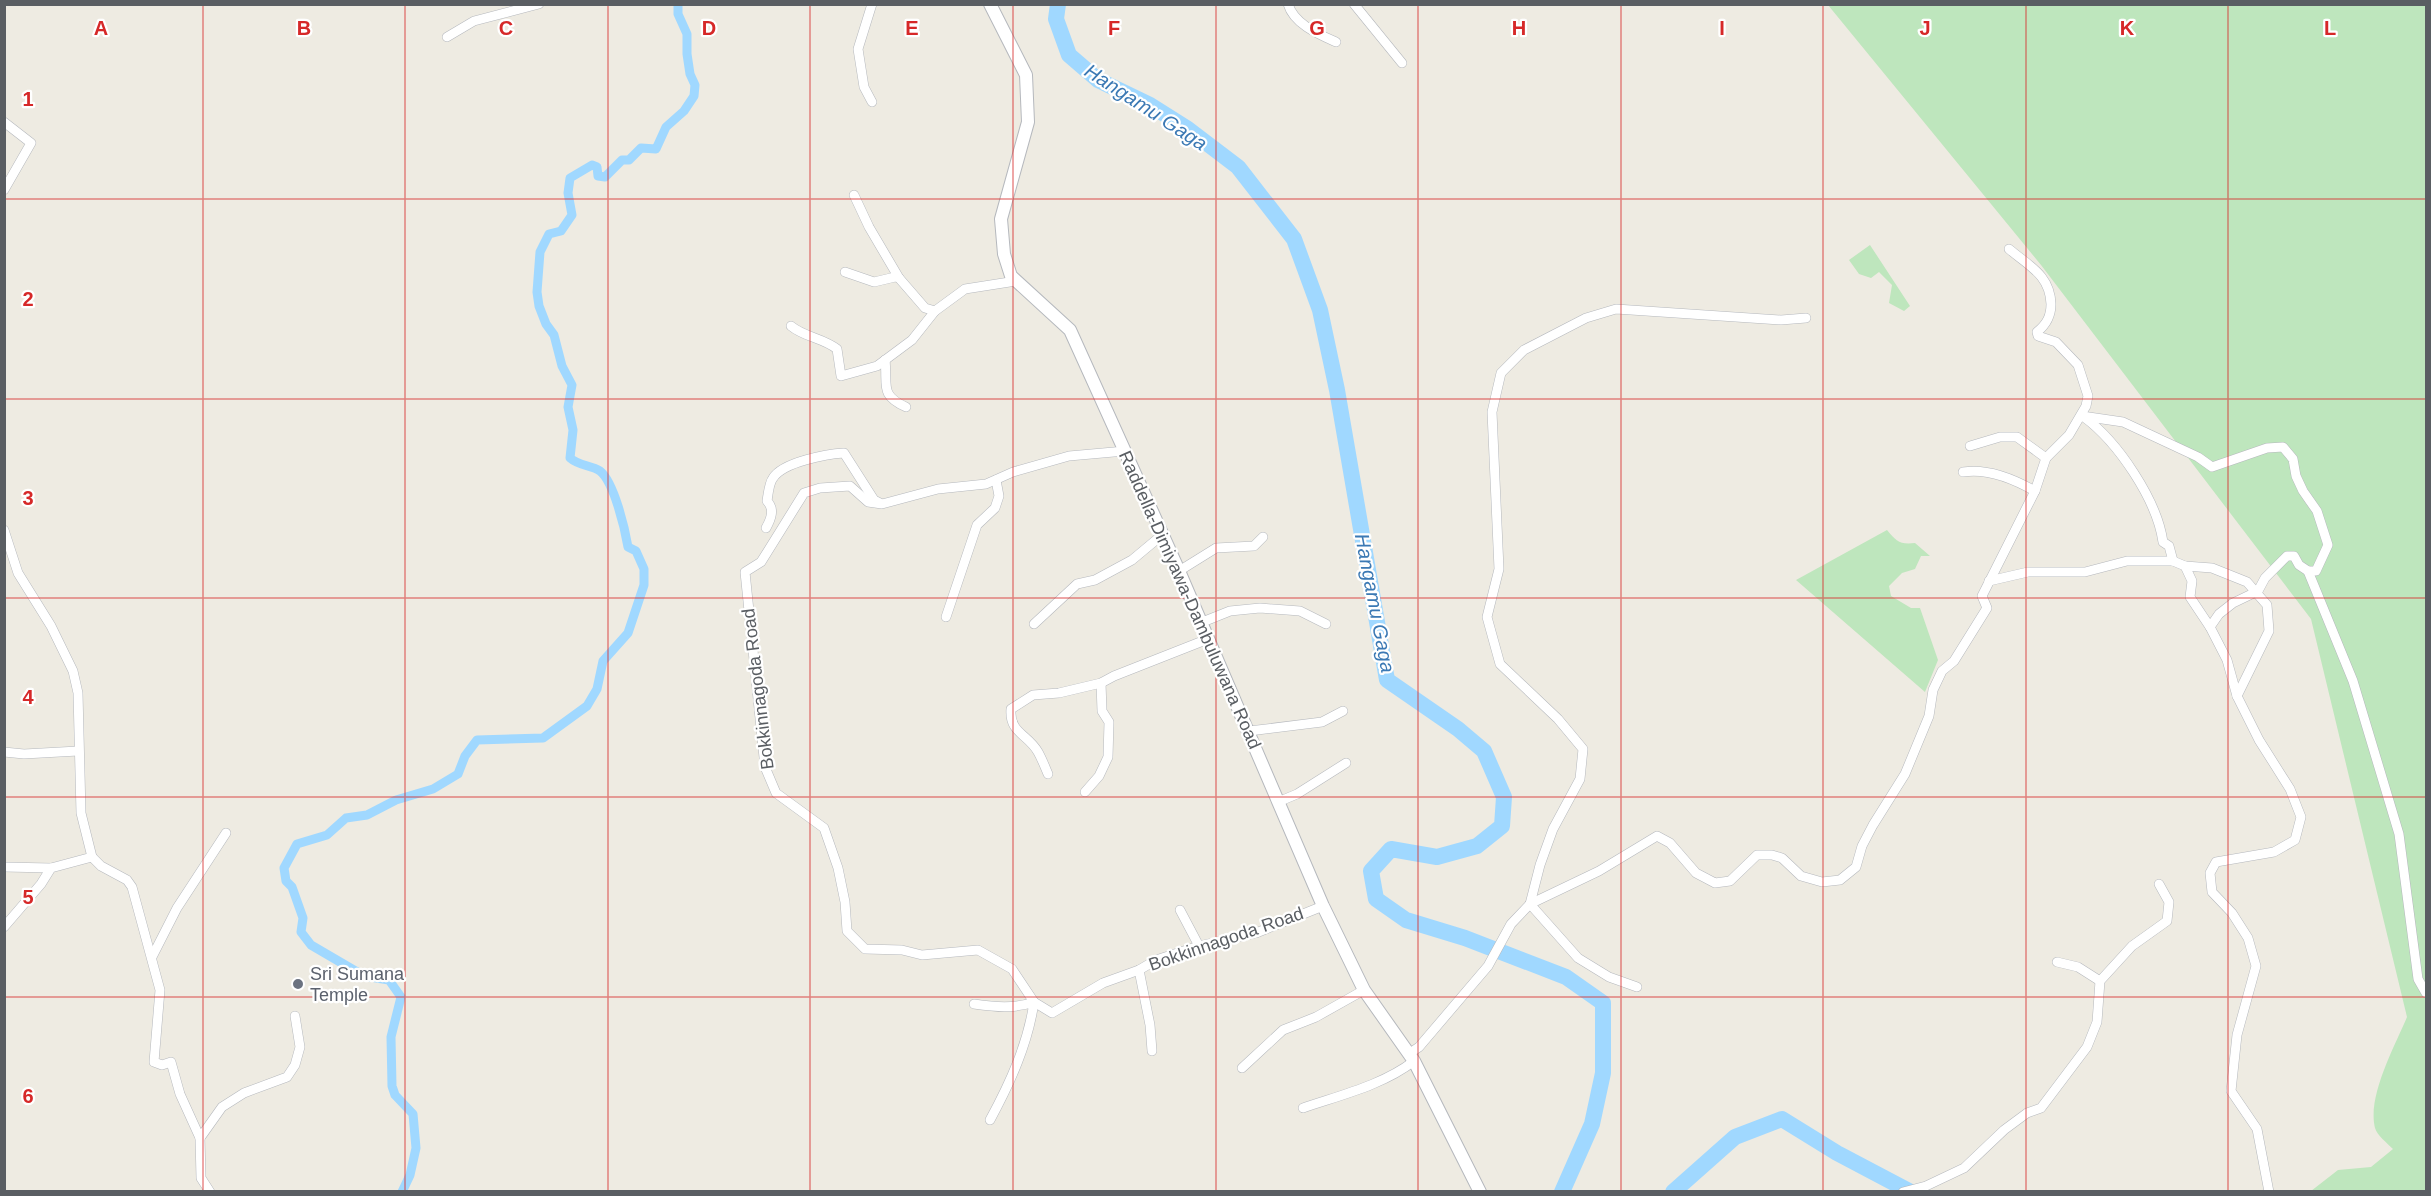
<svg xmlns="http://www.w3.org/2000/svg" width="2431" height="1196" viewBox="0 0 2431 1196" font-family="Helvetica,sans-serif">
  <style>
    .green { fill: #bee6bd }
    .lines { fill: none; stroke-linecap: round; stroke-linejoin: round }
    .canal { stroke: #a0d8ff; stroke-width: 9 }
    .river { stroke: #a0d8ff; stroke-width: 16 }
    .minor-casing { stroke: #b5b8bd; stroke-width: 10 }
    .tertiary-casing { stroke: #b5b8bd; stroke-width: 14 }
    .minor { stroke: #fff; stroke-width: 9 }
    .tertiary { stroke: #fff; stroke-width: 12 }
    .grid { fill: none; stroke: #d62828; stroke-width: 1.5; stroke-opacity: 0.55 }
    .worship-dot { fill: #6b7280; stroke: #fff; stroke-width: 2 }
    .labels { text-anchor: middle; stroke-width: 4.5; stroke-linejoin: round; paint-order: stroke }
    .street-label { font-size: 18px; fill: #5a5e63; stroke: #fff }
    .worship-label { font-size: 18px; fill: #5b616d; stroke: #fff; text-anchor: start }
    .water-label { font-size: 20px; font-style: italic; fill: #3b79b4; stroke: #fff }
    .grid-label { font-size: 20px; text-anchor: middle; font-weight: bold; fill: #d62828; stroke: #fff; stroke-width: 4.5; stroke-linejoin: round; paint-order: stroke }
  </style>
  <rect width="100%" height="100%" fill="#eeebe2"/>
  <g class="green">
    <path d="M1828,5H2426V1191H2311L2338,1170L2371,1167L2393,1149C2387,1143 2377,1135 2375,1128C2367,1096 2395,1046 2407,1017L2311,619L2041,265Z"/>
    <path d="M1870,245L1910,306L1904,311L1889,303L1892,285L1879,272L1871,278L1859,274L1849,260Z"/>
    <path d="M1887,530C1896,541 1900,545 1915,543L1930,556H1921L1915,569L1902,573L1889,586L1891,596L1911,608H1920L1938,660L1925,692L1796,580Z"/>
  </g>
  <g class="lines">
    <path class="canal" d="M402,1192L410,1175L416,1148L413,1114L395,1095L392,1086L391,1037L401,997L389,980L364,976L311,945L301,932L303,918L292,887L286,881L284,868L297,844L327,835L346,818L367,815L396,800L433,789L458,774L465,756L477,740L543,738L587,706L597,689L603,661L628,633L644,585V569L636,551L628,547C625,529 614,482 600,471C591,465 579,466 570,458L573,430L568,407L572,385L562,366L554,335L546,324L539,306L537,292L540,252L549,234L561,231L572,215L568,193L570,178L592,165L597,167L598,176L605,177L622,160H629L641,148L656,149L666,127L684,111L694,96L695,85L690,74L687,54V34L678,14V4"/>
    <g class="river">
      <path d="M1058,4L1056,19L1069,55L1098,80L1150,105L1188,129L1238,167L1294,239L1320,310L1337,390L1387,680L1458,729L1484,751L1504,797L1502,826L1477,846L1437,857L1391,849L1371,871L1376,899L1406,920L1465,938L1566,977L1603,1003V1073L1592,1124L1562,1192"/>
      <path d="M1673,1192L1735,1137L1782,1119L1837,1153L1911,1192"/>
    </g>
    <defs>
      <g id="minor">
        <path d="M1288,4C1294,24 1318,34 1336,42"/>
        <path d="M1354,4L1402,63"/>
        <path d="M447,37L474,21L539,4"/>
        <path d="M872,102L864,87L858,49L872,4"/>
        <path d="M4,122L31,143L4,190"/>
        <path d="M854,195L869,227L899,278"/>
        <path d="M845,272L874,282L895,277L899,278L925,308L935,311L965,289L1016,281"/>
        <path d="M791,326C804,337 823,338 837,349L841,376L877,366L912,340L935,311"/>
        <path d="M885,360C888,385 879,395 906,407"/>
        <path d="M2082,416L2123,422L2198,457L2212,467L2267,448L2283,447L2293,459L2296,476L2303,491L2317,511L2328,545L2316,571H2308L2299,565L2294,556H2287L2265,578L2258,591L2233,603L2219,614L2210,627L2227,660L2237,696L2259,740L2290,789L2301,817L2295,840L2274,852L2216,862L2210,873L2212,892L2232,913L2248,938L2256,966L2237,1035L2231,1091L2257,1129L2269,1192"/>
        <path d="M2084,417C2118,442 2157,500 2163,542L2169,546L2173,561"/>
        <path d="M1970,446L2000,437H2017L2046,458"/>
        <path d="M1125,451L1069,456L1013,472L986,484L938,489L882,504L868,502L850,486L820,488L804,493L761,562L745,572L765,767L776,793L824,828L838,868L845,902L847,931L865,949L902,950L922,955L978,950L1012,969L1034,1002L1052,1013L1103,983L1139,970L1156,960L1199,946L1256,933L1323,906"/>
        <path d="M1963,472C1987,468 2014,479 2035,491"/>
        <path d="M766,528C771,519 775,509 767,501C768,495 769,483 773,478C783,462 827,454 844,453L874,500L880,503"/>
        <path d="M4,530L18,573L51,626L73,671L78,693L81,813L92,857L101,866L127,880L132,887L160,990L154,1062L162,1065L171,1062L180,1094L200,1138L201,1178L210,1192"/>
        <path d="M2185,566L2212,568L2247,582L2267,605L2269,631L2237,696"/>
        <path d="M1179,571L1216,548L1254,546L1263,537"/>
        <path d="M2308,571L2353,681L2399,834L2418,979L2426,993"/>
        <path d="M1989,581L2028,572H2085L2127,561H2173L2185,566L2192,581L2190,597L2210,627"/>
        <path d="M946,617L977,525L995,508L999,496L996,480"/>
        <path d="M1200,623L1230,611L1260,608L1300,611L1326,624"/>
        <path d="M1034,624L1077,584L1095,580L1132,560L1162,535"/>
        <path d="M1249,731L1322,722L1343,711"/>
        <path d="M4,752L24,754L78,751"/>
        <path d="M1048,774C1045,767 1042,759 1038,752C1028,734 1009,733 1011,709L1033,695L1059,693L1101,683L1114,676L1208,639"/>
        <path d="M1085,792L1099,776L1108,757L1109,722L1102,711L1101,683"/>
        <path d="M1278,802L1297,794L1346,763"/>
        <path d="M4,867L51,868"/>
        <path d="M1180,910L1199,946"/>
        <path d="M4,927L41,884L51,868L92,857"/>
        <path d="M152,957L177,908L226,833"/>
        <path d="M2057,962L2078,967L2100,981"/>
        <path d="M1139,970L1150,1025L1152,1051"/>
        <path d="M1637,987L1609,977L1578,958L1530,904L1540,865L1553,829L1580,779L1583,749L1558,719L1500,664L1487,617L1499,569L1492,412L1501,373L1524,350L1586,318L1616,309L1781,320L1806,318"/>
        <path d="M974,1004C995,1007 1014,1009 1034,1002C1028,1044 1010,1083 990,1120"/>
        <path d="M1410,1053L1419,1047L1488,966L1511,924L1530,904L1599,871L1657,836L1670,843L1696,873L1715,883L1730,881L1757,855H1772L1782,858L1801,876L1822,882L1840,880L1856,867L1862,846L1873,825L1905,774L1929,716L1933,690L1942,671L1954,661L1987,608L1982,596L2035,491L2046,458L2069,435L2086,406L2088,396L2078,365L2056,342L2038,336L2037,332C2047,324 2051,316 2051,304C2050,275 2029,266 2009,249"/>
        <path d="M1242,1068L1283,1030L1316,1017L1364,990"/>
        <path d="M1303,1108C1341,1095 1383,1085 1414,1061"/>
        <path d="M200,1138L222,1107L244,1093L287,1077L295,1065L300,1047L295,1016"/>
        <path d="M1903,1192L1926,1186L1964,1168L2004,1130L2027,1113L2041,1108L2087,1047L2097,1022L2100,981L2132,946L2167,921L2169,902L2159,884"/>
      </g>
      <path id="tertiary" d="M990,4L1026,75L1028,122L1001,219L1004,254L1011,276L1070,330L1179,571L1323,906L1364,990L1414,1061L1480,1192"/>
    </defs>
    <use href="#minor" class="minor-casing"/>
    <use href="#tertiary" class="tertiary-casing"/>
    <use href="#minor" class="minor"/>
    <use href="#tertiary" class="tertiary"/>
  </g>
  <path class="grid" d="M203,4V1192M405,4V1192M608,4V1192M810,4V1192M1013,4V1192M1216,4V1192M1418,4V1192M1621,4V1192M1823,4V1192M2026,4V1192M2228,4V1192M4,199H2426M4,399H2426M4,598H2426M4,797H2426M4,997H2426"/>
  <circle class="worship-dot" cx="298" cy="984" r="6"/>
  <g class="labels">
    <g class="street-label">
      <text transform="translate(1190 600) rotate(66)" y="6">Raddella-Dimiyawa-Dambuluwana Road</text>
      <text transform="translate(758 689) rotate(-97)" y="6">Bokkinnagoda Road</text>
      <text transform="translate(1226 939) rotate(-19)" y="6">Bokkinnagoda Road</text>
    </g>
    <g class="worship-label">
      <text x="310" y="980">Sri Sumana<tspan x="310" dy="21">Temple</tspan></text>
    </g>
    <g class="water-label">
      <text transform="translate(1146 107) rotate(33)" y="7">Hangamu Gaga</text>
      <text transform="translate(1375 603) rotate(79)" y="7">Hangamu Gaga</text>
    </g>
  </g>
  <g class="grid-label">
    <text x="101" y="35">A</text>
    <text x="304" y="35">B</text>
    <text x="506" y="35">C</text>
    <text x="709" y="35">D</text>
    <text x="912" y="35">E</text>
    <text x="1114" y="35">F</text>
    <text x="1317" y="35">G</text>
    <text x="1519" y="35">H</text>
    <text x="1722" y="35">I</text>
    <text x="1925" y="35">J</text>
    <text x="2127" y="35">K</text>
    <text x="2330" y="35">L</text>
    <text x="28" y="106">1</text>
    <text x="28" y="306">2</text>
    <text x="28" y="505">3</text>
    <text x="28" y="704">4</text>
    <text x="28" y="904">5</text>
    <text x="28" y="1103">6</text>
  </g>
  <rect width="2431" height="1196" fill="none" stroke="#5a5e63" stroke-width="12"/>
</svg>
